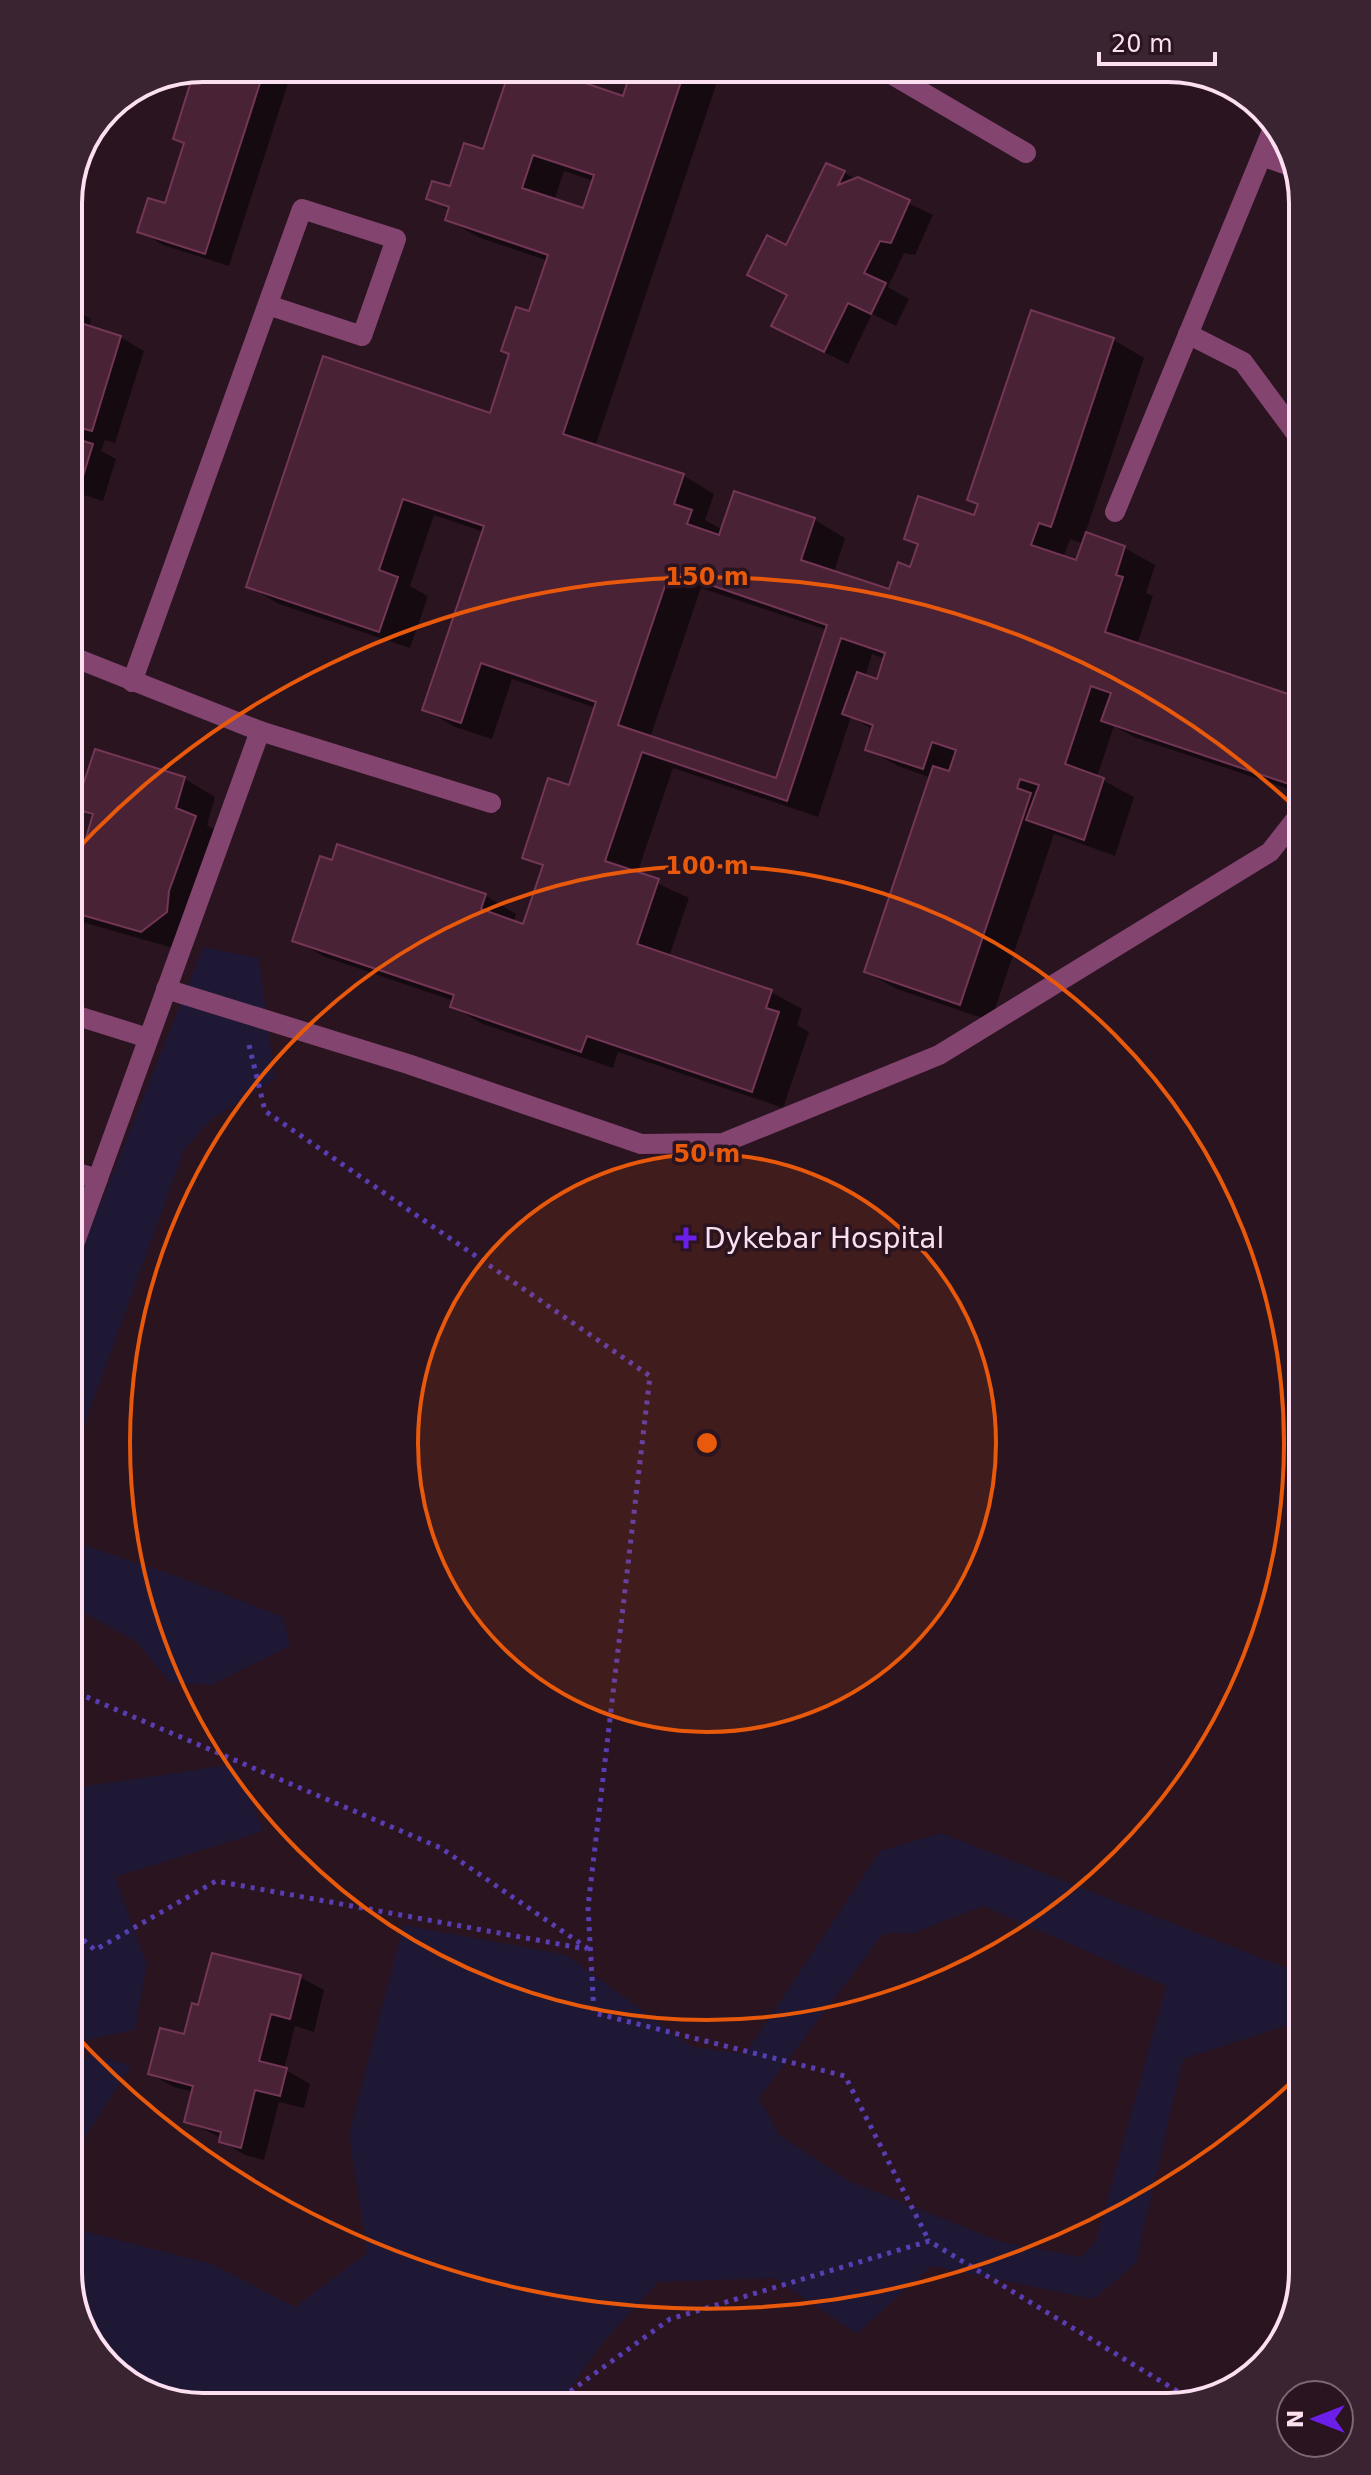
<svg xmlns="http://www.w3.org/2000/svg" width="1371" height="2475" viewBox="0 0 1371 2475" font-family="'DejaVu Sans',sans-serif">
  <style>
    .green { fill: #1f1834; fill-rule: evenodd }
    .shadow { fill: #0007; fill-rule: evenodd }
    .building { fill: #492236; stroke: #733656; stroke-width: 2; fill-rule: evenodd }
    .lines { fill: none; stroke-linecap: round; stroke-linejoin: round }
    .path { stroke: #583eb2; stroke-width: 5; stroke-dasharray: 4 6; stroke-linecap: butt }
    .minor { stroke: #844470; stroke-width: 20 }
    .ring { fill: none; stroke: #e8590c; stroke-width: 4 }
    .poi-dot { fill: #6c1fe9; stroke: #2a1420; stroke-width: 3 }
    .labels { text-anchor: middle; stroke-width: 7; stroke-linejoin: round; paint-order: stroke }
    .poi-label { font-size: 28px; fill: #fce0f1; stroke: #2a1420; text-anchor: start }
    .rim { fill: none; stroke: #fce0f1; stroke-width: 4 }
    .centre { fill: #e8590c; stroke: #2a1420; stroke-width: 4 }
    .ring-label { font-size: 24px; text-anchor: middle; font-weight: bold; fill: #e8590c; stroke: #2a1420; stroke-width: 7; stroke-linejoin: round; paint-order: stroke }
  </style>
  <rect width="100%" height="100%" fill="#2a1420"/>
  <g class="green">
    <path d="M203,947L259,958L275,1079L212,1119L185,1148L68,1470V1212L74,1196L101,1203Z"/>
    <path d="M68,1540L182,1578L283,1617L290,1646L211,1685L170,1682L135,1641L81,1611L68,1631Z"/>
    <path d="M234,1764L264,1831L115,1877L147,1964L135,2030L68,2044V1789Z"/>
    <path d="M941,1833L1303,1974V2033L1285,2026L1183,2059L1136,2263L1094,2299L931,2266L857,2334L774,2278L658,2282L600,2346L560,2403L194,2407L128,2384L78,2324L68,2272V2227L212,2264L295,2307L367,2253L349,2135L403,1925L567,1955L692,2047L745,2054L880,1851ZM983,1906L1166,1986L1096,2241L1082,2257L1002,2242L849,2181L779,2135L759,2098L883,1934L914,1933Z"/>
    <path d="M90,2054L131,2066L68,2164V2071Z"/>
  </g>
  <g class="shadow">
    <path d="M720,73L595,447L684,476L714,494L705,520L723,530L735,494L815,520L845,538L834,572L890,591L911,569L919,546L907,538L976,517L1032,312L1114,340L1144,358L1085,534L1125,548L1155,565L1146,593L1153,596L1137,645L1303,701V794L1134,737L1114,726L1097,777L1134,797L1115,856L1054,834L991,1021L897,989L866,972L931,778L898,766L867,749L874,730L851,717L818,817L673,768L637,874L689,898L669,957L771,992L802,1009L797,1025L809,1032L783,1108L618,1052L613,1068L483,1024L452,1006L454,1001L325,957L295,940L338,847L486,896L516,914L513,922L524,926L544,868L524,857L570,788L596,708L512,679L492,739L455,727L424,709L484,532L434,515L410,586L428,596L410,648L279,604L248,586L491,415L548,261L478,237L447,219L450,211L428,198L451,189L484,152L510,75L596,74L591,88L624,99L632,74ZM564,171L594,181L585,211L554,201ZM1070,539L1084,544L1077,563L1063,558ZM701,588L827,630L777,781L650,738ZM872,654L885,659L878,681L865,677Z"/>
    <path d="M290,77L229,266L163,245L140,231L166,206L185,144L175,138L194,78Z"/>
    <path d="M827,165L933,215L915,255L904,253L888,287L909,299L896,326L872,314L848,364L797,339L787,248Z"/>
    <path d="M68,306L91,319L89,328L120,337L144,351L115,443L105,440L101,451L116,459L103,501L68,490Z"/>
    <path d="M97,752L185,779L215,797L207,825L226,836L173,948L68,918V845L84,851L94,818L77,808Z"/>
    <path d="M68,1271L78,1276L68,1304Z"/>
    <path d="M300,1977L324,1990L314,2032L295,2026L284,2069L310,2084L304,2108L279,2102L264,2160L245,2155L221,2141L222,2138L186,2121L193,2092L174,2087L150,2074L186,2036L200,2007Z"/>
  </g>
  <g class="building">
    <path d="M684,73L563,434L684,474L674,504L692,510L687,524L719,535L734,491L815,518L801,560L889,589L898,562L910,567L918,544L904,539L918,496L974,515L978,504L967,500L1031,310L1114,338L1051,527L1039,523L1031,545L1076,560L1086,532L1125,546L1116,575L1123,577L1105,632L1303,699V743L1289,784L1101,721L1111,693L1091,686L1065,764L1104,778L1084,840L1026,820L1039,785L1020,779L1017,788L1031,793L960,1005L864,972L933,766L949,771L956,750L932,742L923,769L865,750L873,725L842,714L857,672L877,679L885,653L841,638L787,801L642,752L605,861L659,879L637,944L772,990L766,1008L779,1012L752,1092L587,1036L581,1052L450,1007L454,995L292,941L320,856L332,860L337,844L486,894L481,909L523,924L543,865L522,858L548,778L569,785L596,702L481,663L461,723L422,710L484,526L403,499L379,570L398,577L379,632L246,587L323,356L490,413L509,354L501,351L516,307L529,311L548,255L445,220L449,207L426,199L432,181L450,186L464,143L483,149L508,75L559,74L623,96L630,74ZM533,155L594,175L583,208L522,188ZM670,571L827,625L776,778L618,725Z"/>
    <path d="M262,77L205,254L137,232L148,198L165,203L184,143L173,139L192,78Z"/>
    <path d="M826,163L845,171L838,185L858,177L910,200L891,243L880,241L864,273L886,283L871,314L848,303L824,352L771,326L787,295L747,275L767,235L786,245Z"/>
    <path d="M68,319L121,336L92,431L81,428L77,439L93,444L79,489L68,486Z"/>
    <path d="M95,749L185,777L176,808L196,816L169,891L167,912L141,932L68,911V843L83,848L93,814L75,809Z"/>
    <path d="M212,1953L301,1975L290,2019L271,2014L259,2061L287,2068L280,2096L255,2090L241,2148L219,2142L221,2132L184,2122L193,2086L148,2074L160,2028L184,2034L192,2003L198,2005Z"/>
  </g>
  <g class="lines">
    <g class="path">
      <path d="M249,1045L265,1111L650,1376L588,1907L594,2013L845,2076L929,2241"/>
      <path d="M68,1689L441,1848L590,1950"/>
      <path d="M68,1927L95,1950L216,1881L586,1949"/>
      <path d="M554,2403L670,2319L929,2241L1187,2397"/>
    </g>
    <g class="minor">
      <path d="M886,71L1026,153"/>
      <path d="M1262,156L1296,168"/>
      <path d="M1188,334L1243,362L1303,443"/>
      <path d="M1115,512L1274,126"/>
      <path d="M68,655L260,731L491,803"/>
      <path d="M132,682L302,209L396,239L362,336L268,305"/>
      <path d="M166,989L408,1064L641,1144L723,1143L939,1055L1270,852L1303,810"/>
      <path d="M68,1013L148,1038"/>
      <path d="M68,1170L98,1179"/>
      <path d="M68,1261L260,731"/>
    </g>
  </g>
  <circle cx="707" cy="1443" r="289" fill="#e8590c" fill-opacity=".12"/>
  <g class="ring">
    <circle cx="707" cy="1443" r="289"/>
    <circle cx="707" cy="1443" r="577"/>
    <path d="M1298 2076A866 866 0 0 1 69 2028M69 858A866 866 0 0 1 1298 810"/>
  </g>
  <path class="poi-dot" d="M682 1226h8v8h8v8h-8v8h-8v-8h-8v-8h8z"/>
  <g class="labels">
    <g class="poi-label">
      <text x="704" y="1248">Dykebar Hospital</text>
    </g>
  </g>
  <path d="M0 0H1371V2475H0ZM203 82H1168A121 121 0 0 1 1289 203V2272A121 121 0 0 1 1168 2393H203A121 121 0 0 1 82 2272V203A121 121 0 0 1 203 82Z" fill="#3b2431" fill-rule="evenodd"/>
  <path class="rim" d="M203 82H1168A121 121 0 0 1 1289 203V2272A121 121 0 0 1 1168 2393H203A121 121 0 0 1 82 2272V203A121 121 0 0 1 203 82Z"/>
  <circle cx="707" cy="1443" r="12" class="centre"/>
  <g class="ring-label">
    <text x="707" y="585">150 m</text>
    <text x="707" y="874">100 m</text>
    <text x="707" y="1162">50 m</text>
  </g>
  <g transform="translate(1315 2419) rotate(270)"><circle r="38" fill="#2a1420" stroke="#7e6674" stroke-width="2"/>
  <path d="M0-6L14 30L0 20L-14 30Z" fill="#6c1fe9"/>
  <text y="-12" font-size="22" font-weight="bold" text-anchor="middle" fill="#fce0f1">N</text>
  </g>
  <path d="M1099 52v12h116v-12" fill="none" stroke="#fce0f1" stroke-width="4"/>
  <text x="1111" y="52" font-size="24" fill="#fce0f1" stroke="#2a1420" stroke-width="6" paint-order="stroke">20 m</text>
</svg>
